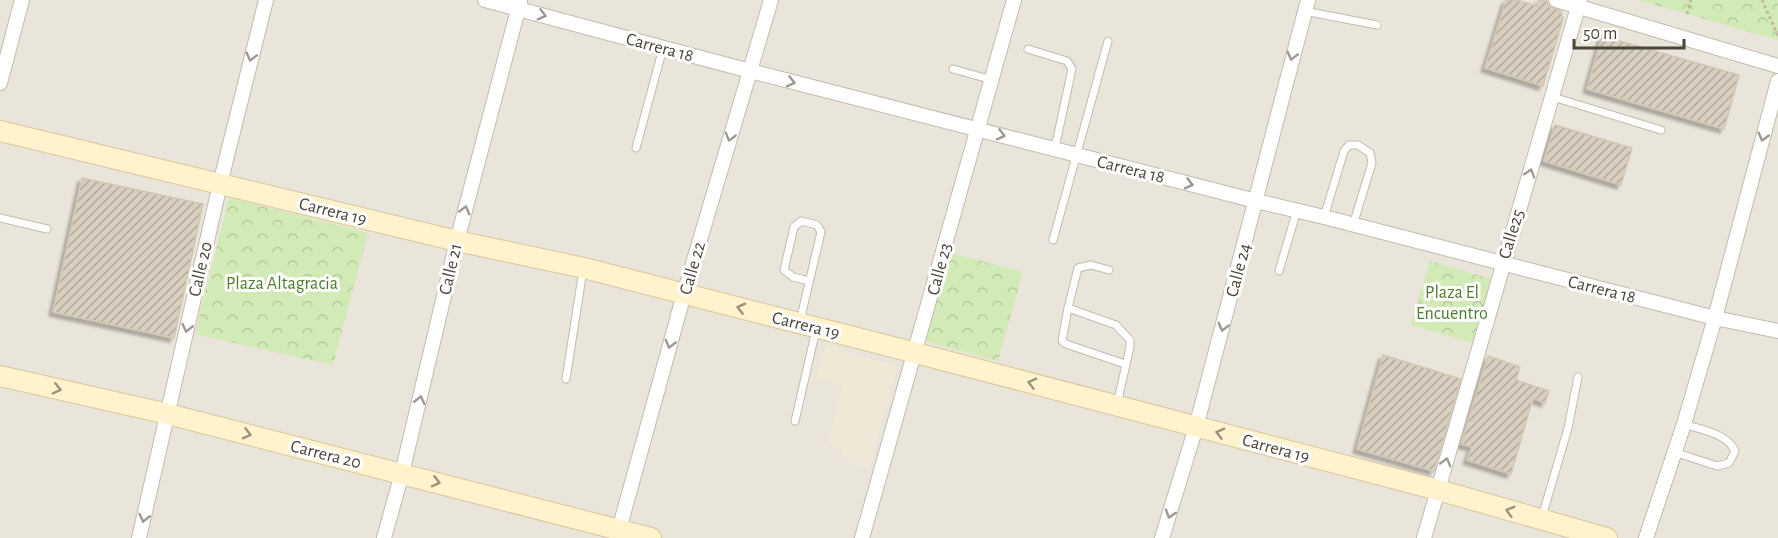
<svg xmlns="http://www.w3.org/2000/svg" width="1778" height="538" viewBox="0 0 1778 538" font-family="'Alegreya Sans',sans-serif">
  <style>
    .residential { fill: #eae5da }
    .education { fill: #efe8d6 }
    .forest { fill: url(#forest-crowns) }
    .building { fill: url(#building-hatch); stroke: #d3c7b4; stroke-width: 1.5; filter: url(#shadow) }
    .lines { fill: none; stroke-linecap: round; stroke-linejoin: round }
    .lane-casing { stroke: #c2bbae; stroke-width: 9 }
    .street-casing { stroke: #c2bbae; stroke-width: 16 }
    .secondary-casing { stroke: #d6c79b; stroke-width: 22 }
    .path { stroke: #c4b79f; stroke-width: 3; stroke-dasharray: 3 3; stroke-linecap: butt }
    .lane { stroke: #fff; stroke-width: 7 }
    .street { stroke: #fff; stroke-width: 14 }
    .secondary { stroke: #fff3cd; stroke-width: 20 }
    .oneway { stroke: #9c9892 }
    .oneway2 { stroke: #9c937c }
    .labels { text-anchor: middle; stroke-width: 6; stroke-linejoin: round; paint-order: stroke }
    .street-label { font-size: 18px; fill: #4b4439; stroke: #fff }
    .park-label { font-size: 18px; fill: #4a7f2a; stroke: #fff }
  </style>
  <defs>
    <pattern id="forest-crowns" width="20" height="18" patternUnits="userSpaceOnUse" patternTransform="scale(1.5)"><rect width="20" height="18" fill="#d2eab5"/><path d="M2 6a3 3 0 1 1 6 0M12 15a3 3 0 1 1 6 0" fill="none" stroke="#b6ca9c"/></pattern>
    <pattern id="building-hatch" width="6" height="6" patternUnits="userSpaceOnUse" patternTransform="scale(1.5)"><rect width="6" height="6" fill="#d8cfc1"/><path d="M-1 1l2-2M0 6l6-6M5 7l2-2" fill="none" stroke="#b1aa9e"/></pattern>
    <filter id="shadow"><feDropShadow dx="-4" dy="4" stdDeviation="1.5" flood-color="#0004"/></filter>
  </defs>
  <rect width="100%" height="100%" fill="#f6f3ec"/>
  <rect class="residential" x="0" y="0" width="1778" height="538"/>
  <path class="education" d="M826,345L897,367L869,468L841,459L843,448L828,444L844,384L817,376Z"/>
  <g class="forest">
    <path d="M1638,0H1778V40Z"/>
    <path d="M229,198L368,233L333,365L195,334Z"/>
    <path d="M948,252L1023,272L998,361L922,340Z"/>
    <path d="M1430,261L1492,279L1473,343L1411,325Z"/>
  </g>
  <g class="building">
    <path d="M1506,0H1517L1537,6L1539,0H1546L1550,7L1561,11L1563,19L1543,86L1485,68Z"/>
    <path d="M1602,36L1739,75L1724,129L1587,89Z"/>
    <path d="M1555,125L1632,148L1621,185L1544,161Z"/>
    <path d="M82,178L203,204L174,338L53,312Z"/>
    <path d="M1383,355L1461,379L1434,471L1357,449Z"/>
    <path d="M1488,356L1520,367L1516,380L1549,391L1545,403L1533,398L1511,474L1467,460L1472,447L1461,444Z"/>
  </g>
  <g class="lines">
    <defs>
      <g id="lane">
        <path d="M1304,11L1377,25"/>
        <path d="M1028,49L1067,61L1072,69L1055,148"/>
        <path d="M953,69L992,80"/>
        <path d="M1553,97L1661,130"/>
        <path d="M636,148L663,48"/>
        <path d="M1324,217L1344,151L1349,145H1358L1370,153L1372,163L1353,225"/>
        <path d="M0,218L47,229"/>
        <path d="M1053,240L1108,41"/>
        <path d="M1279,271L1297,210"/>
        <path d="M1068,308L1078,268L1091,265L1109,270"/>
        <path d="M800,321L821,232L817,225L801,221L794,227L784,270L793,277L809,281"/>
        <path d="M566,379L583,270"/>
        <path d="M1117,404L1130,347V340L1116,325L1068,308L1062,341L1066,344L1125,364"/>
        <path d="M795,421L816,330"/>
        <path d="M1674,452L1717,466L1729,463L1735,451C1727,433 1701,430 1684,424"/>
        <path d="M1542,517L1568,428L1578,377"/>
      </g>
      <g id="street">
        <path d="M485,0L750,71L1256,201L1324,217L1715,318L1778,331"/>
        <path d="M1556,0L1778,66"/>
        <path d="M0,83L22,0"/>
        <path d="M617,537L684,294L771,0"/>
        <path d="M139,538L220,184L266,0"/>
        <path d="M384,538L402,473L457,241L520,2"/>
        <path d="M862,538L1014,0"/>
        <path d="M1162,538L1196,427L1308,0"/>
        <path d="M1424,538L1580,0"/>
        <path d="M1646,538L1684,424L1715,318L1778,81"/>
      </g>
      <g id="secondary">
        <path d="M0,131L457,241L584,268L916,353L1438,490L1607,538"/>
        <path d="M0,376L168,414L651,538"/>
      </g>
    </defs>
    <use href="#lane" class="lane-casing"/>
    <use href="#street" class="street-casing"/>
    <use href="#secondary" class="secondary-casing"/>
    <g class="path">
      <path d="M1762,0L1778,36"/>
      <path d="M1687,14L1691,0"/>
    </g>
    <use href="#lane" class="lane"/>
    <use href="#street" class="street"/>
    <use href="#secondary" class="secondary"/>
  </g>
  <defs><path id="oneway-chevron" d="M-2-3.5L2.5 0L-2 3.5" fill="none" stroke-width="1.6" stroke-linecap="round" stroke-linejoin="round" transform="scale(1.5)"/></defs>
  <g class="oneway">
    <use href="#oneway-chevron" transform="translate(542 15) rotate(15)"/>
    <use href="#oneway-chevron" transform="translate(1292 56) rotate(104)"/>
    <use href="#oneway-chevron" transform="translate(251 57) rotate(104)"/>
    <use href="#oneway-chevron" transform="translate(791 82) rotate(14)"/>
    <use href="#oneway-chevron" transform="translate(1001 135) rotate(14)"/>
    <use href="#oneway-chevron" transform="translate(730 137) rotate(106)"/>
    <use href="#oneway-chevron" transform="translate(1763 137) rotate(105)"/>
    <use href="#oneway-chevron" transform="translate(1530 173) rotate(-73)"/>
    <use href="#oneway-chevron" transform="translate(1189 184) rotate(14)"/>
    <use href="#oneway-chevron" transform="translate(465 210) rotate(-75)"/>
    <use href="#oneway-chevron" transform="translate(1223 327) rotate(105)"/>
    <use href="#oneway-chevron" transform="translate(187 328) rotate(103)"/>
    <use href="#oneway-chevron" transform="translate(670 344) rotate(105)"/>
    <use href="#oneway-chevron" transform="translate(420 400) rotate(-77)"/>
    <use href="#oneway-chevron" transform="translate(1446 462) rotate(-74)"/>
    <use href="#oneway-chevron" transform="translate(1170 514) rotate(107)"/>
    <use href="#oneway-chevron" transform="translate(144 518) rotate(103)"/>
  </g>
  <g class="oneway2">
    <use href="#oneway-chevron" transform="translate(741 308) rotate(-166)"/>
    <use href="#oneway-chevron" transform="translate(1032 383) rotate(-165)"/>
    <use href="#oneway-chevron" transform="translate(57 389) rotate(13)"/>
    <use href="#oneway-chevron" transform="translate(1220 433) rotate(-165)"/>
    <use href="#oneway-chevron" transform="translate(247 434) rotate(14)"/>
    <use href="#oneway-chevron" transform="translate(436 482) rotate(14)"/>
    <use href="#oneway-chevron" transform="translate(1510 511) rotate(-164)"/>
  </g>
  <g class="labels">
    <g class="street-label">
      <text transform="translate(660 47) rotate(15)" y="6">Carrera 18</text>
      <text transform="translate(1131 169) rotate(14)" y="6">Carrera 18</text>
      <text transform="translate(333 211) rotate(14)" y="6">Carrera 19</text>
      <text transform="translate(1511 234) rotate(-73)" y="6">Calle25</text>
      <text transform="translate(692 268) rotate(-74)" y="6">Calle 22</text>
      <text transform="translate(200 269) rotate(-77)" y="6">Calle 20</text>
      <text transform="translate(450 269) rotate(-77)" y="6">Calle 21</text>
      <text transform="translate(939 269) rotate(-75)" y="6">Calle 23</text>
      <text transform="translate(1238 270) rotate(-75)" y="6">Calle 24</text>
      <text transform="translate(1602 289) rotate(14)" y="6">Carrera 18</text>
      <text transform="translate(806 325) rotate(14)" y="6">Carrera 19</text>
      <text transform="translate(1276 448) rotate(15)" y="6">Carrera 19</text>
      <text transform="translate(326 454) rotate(14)" y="6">Carrera 20</text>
    </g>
    <g class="park-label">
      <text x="282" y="289">Plaza Altagracia</text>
      <text x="1452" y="298">Plaza El<tspan x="1452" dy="21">Encuentro</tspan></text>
    </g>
  </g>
  <path d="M1574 39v9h110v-9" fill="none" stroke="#4b4439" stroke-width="3"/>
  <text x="1583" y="39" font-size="18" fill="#4b4439" stroke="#ffffff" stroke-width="4.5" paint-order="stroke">50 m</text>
</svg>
